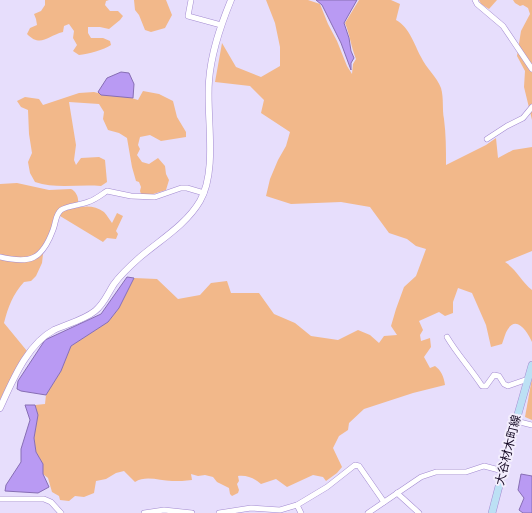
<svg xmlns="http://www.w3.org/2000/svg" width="532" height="513" viewBox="0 0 532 513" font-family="'Varela Round','Noto Sans JP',sans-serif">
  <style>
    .green { fill: #f2b88a }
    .water { fill: #b99af3; stroke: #876eb4 }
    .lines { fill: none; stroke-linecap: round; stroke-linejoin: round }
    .minor-casing { stroke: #a38bd1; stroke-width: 6 }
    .tertiary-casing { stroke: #a38bd1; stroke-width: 7 }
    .secondary-casing { stroke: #a38bd1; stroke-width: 8 }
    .minor { stroke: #fff; stroke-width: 5 }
    .tertiary { stroke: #fff; stroke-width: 6 }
    .secondary { stroke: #bce0f4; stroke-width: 7 }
    .labels { text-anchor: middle; stroke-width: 4; stroke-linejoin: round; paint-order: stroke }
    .street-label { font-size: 12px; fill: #130822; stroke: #f3eefd }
  </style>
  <rect width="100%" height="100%" fill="#e7defc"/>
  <g class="green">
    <path d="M45,0H109L106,1L105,5L110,11H118L123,16L120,20L109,29L100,27H88V33L91,38H103L110,41L111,45C104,50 88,54 79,55L73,51L77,45L73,38L74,31L69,24L64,26L63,32C47,36 41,48 27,34L30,28L37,25L36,19L34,14L41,11L45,5Z"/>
    <path d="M134,0H166L172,15L165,28L151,32L145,30L139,15L135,10Z"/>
    <path d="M266,0H308L320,4L328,24L337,41L347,66L352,74L353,64L356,59C351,47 350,35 345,23L359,0H391L400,4L396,20C410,28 414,44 421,57C426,68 437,77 441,88C444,99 442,109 444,119C446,134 446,150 446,165L486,145L496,138L498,158L513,150L532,147V251L505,262C516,269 522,282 532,290V342C528,333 517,315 508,329C505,333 504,339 502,344L491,347L486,325L472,293L458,288L453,302V313L445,316L439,312L419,321L423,330L420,335L421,341L430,338L431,347L424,357L430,368L435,366C441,370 444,377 445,385L413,393L364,409L349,423L348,430L339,436L333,448L342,467L337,473L326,481L323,477L313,475L287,487L276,479L261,484C254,478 247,475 238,476L239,481L237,484L239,490L238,493L232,496L230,494L229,488L217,482L213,477L205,475L198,476L191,474L192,480C185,481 179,481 172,481C160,481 146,475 135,482L124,471L116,473L106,479L96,481L94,493L84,497L75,496L69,501L60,500L59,496L52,492L48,478L43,474V464L36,452L34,438L37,418L35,405L45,404L46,395L61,371L71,346L108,322L119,308L134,278L157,279L178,299L200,295L211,283L227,281L231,293H259L274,314L295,323L311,336L338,340L358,330L370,335L379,343L384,336L397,335L391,326L396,309L404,287L416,276L426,249L416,246L407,239L389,233L370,207L341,202L291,204L266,196L270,179L278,160L286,146L290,132L261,113L264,100L250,86L215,82L222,43L236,67L261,77L280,66V47L275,23Z"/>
    <path d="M479,0H497L489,9L481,4Z"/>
    <path d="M513,0H532V120L524,87L525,71L517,56L521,31L530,14L528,8L523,5L520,6L515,3Z"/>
    <path d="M143,91L159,94L173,101L177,117L186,132V137L161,141L150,135L140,137L138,145L140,149L137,155L142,162L149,164L158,158L165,166L166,174L169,180L166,190L150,195L141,194L140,191L141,187L139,182L136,181L132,167L127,138L119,133L108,130L103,119L104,112L99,104L69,102L76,145L74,160L76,165L81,158L99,157L105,160L107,182L101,186C79,184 55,189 35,182L30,173L28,162L32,153L29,134L28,110L21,107L17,101L25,97L39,99L43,105L79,93L94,92L98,93H116L138,100Z"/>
    <path d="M17,183L49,190L71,189C76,191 79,198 78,203L62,211C76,208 91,202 104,212C107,215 109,219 112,223L117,213L123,216L116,231L118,234L116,239L107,238L103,242L60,216L43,254L42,263L36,276L31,281L24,282C13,294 8,307 4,323L27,351L8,384L0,400V184Z"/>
    <path d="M532,378V420L525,417Z"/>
  </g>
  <g class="water">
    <path d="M316,0H357L344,23L349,38L351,51L354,58L351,63V70L341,43L322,5Z"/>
    <path d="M121,72L129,73L134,84L133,98L101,95L98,92L107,78Z"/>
    <path d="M127,277L134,278L119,308L108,322L71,346L61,371L46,395L21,391L17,389L18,381L45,340L101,314Z"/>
    <path d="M25,405H35L38,415L34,438L36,452L43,464V474L49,487L38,493L5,491L6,485L21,462V449L30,420Z"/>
    <path d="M521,474L532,476V513H523L519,510L524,498L518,490Z"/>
  </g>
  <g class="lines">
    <defs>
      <g id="minor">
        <path d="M191,0L188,16L221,25"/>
        <path d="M475,0L477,4L503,26L532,69"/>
        <path d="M487,139L507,126L523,118L532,107"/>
        <path d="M0,257C30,264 42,260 53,230C56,223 55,215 61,210C66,206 81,205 88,202C95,200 101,195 107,191L131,196L155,197L181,188H187L204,193"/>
        <path d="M447,337C457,354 471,369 482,386H486L494,375L499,376L504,384L508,386L528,379"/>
        <path d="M516,421L532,425"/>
        <path d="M397,493L419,513"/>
        <path d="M0,499H44L51,502L61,513"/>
        <path d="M297,505L301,513"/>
        <path d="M144,513L164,510L192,513"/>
        <path d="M219,513L251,508L280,510L297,505L327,487L355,465L359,466L384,502"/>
        <path d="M368,513L421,477L436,472H466L484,466L503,471"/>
      </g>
      <path id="tertiary" d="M0,408C12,382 27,344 54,330C67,324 84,320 95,311C104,304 108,293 114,284C121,274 130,266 139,258C160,240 186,225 200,201C218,170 206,116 209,81C211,53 220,27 231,0"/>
      <path id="secondary" d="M492,513L516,421L532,365"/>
    </defs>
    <use href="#minor" class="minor-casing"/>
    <use href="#tertiary" class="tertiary-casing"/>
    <use href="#secondary" class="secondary-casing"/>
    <use href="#minor" class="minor"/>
    <use href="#tertiary" class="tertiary"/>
    <use href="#secondary" class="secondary"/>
  </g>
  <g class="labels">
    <g class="street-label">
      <text transform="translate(508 450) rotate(-76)" y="4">大谷材木町線</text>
    </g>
  </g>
</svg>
